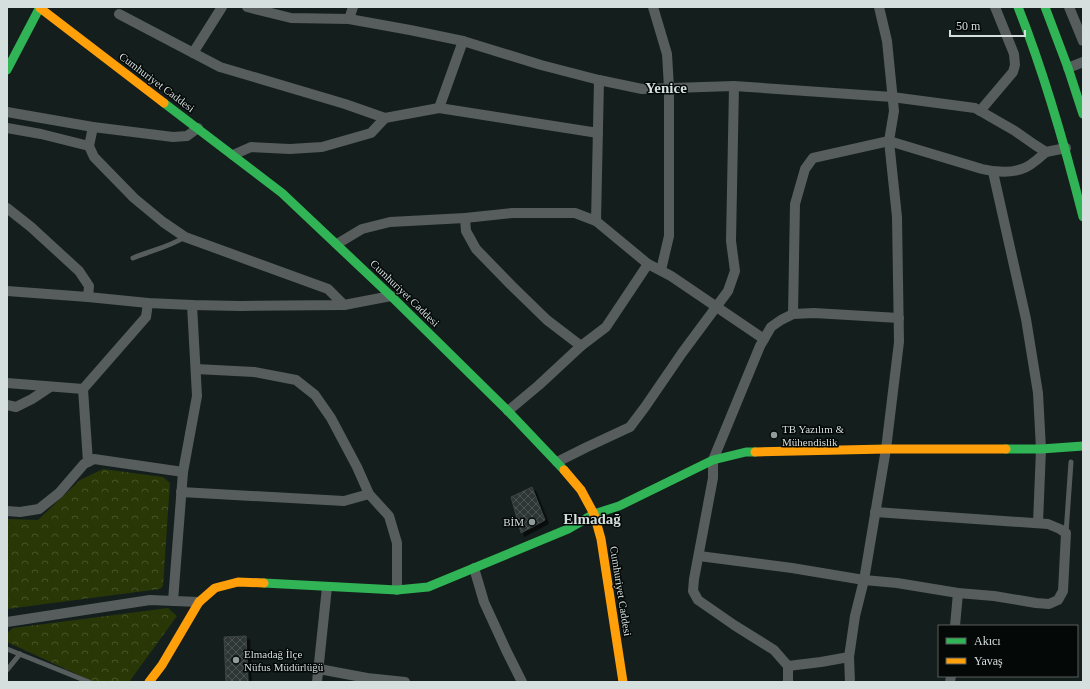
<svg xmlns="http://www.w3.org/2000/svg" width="1090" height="689" viewBox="0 0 1090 689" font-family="'Times New Roman',serif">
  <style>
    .forest { fill: url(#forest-crowns) }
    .building { fill: url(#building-cross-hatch); stroke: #3c4444; filter: url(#shadow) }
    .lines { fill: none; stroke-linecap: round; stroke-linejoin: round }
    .lane { stroke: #565d5c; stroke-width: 5 }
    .street { stroke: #565d5c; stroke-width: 10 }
    .fast { stroke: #30b455; stroke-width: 9 }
    .slow { stroke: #ff9f0a; stroke-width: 9 }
    .poi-dot { fill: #919b99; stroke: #040908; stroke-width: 1.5 }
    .labels { text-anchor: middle; stroke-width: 3; stroke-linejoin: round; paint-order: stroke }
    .street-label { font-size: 11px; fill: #d5dfdd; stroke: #040908 }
    .poi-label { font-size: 11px; fill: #d5dfdd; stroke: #040908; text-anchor: start }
    .district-label { font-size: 15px; font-weight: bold; fill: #d5dfdd; stroke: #040908 }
  </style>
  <defs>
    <pattern id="forest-crowns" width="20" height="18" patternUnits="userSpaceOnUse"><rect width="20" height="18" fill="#293706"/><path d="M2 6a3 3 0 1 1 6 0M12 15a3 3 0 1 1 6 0" fill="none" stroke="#47542a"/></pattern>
    <pattern id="building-cross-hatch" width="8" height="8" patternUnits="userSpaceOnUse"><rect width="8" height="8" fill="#2f3636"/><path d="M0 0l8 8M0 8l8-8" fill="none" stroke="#4c5353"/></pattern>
    <filter id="shadow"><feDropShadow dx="3.5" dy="3.5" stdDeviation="0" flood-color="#0009"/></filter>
  </defs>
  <rect width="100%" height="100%" fill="#141e1c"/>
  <g class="forest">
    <path d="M103,469L163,477L170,483L163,586L160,589L7,609V519L38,520L80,480Z"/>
    <path d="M168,608L177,616L129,682H94L7,642V633L13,628Z"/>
  </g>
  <g class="building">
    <path d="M532,487L545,520L521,533L511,497Z"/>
    <path d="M246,636L248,682H226L224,637Z"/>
  </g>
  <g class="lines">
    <g class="lane">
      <path d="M133,258C150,251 169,247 185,237"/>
      <path d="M1066,533L1071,462"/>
      <path d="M7,649L89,682"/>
      <path d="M7,670L20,654"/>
    </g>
    <g class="street">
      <path d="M247,7L291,18L349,19L410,30L463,41L541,65L599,80L642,89L734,86L892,97L975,108L1015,131L1035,145L1046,152L1066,148"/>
      <path d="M653,7L667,54L669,88V236L661,270"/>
      <path d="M1069,7L1083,41"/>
      <path d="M119,14L220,67L345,104L385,118"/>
      <path d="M349,19L353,7"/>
      <path d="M193,53L222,7"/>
      <path d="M1068,68L1083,62"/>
      <path d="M439,108L463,41"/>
      <path d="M980,111L1013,72L1015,65L1014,54L995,7"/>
      <path d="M7,112L93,127L173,137L187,136L198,128"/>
      <path d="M93,127L89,146L94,157L134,198L163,222L185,237L328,289L344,305"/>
      <path d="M7,128L41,134L89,146"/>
      <path d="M233,155L251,147L290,149L322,147L371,133L385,118L439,108L598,133"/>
      <path d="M993,172L1026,319L1038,393L1041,449L1038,523"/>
      <path d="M7,208L31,227L79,271L89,286L88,297"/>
      <path d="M465,218L466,231L476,249L511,285L547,320L581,346"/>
      <path d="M596,221L599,80"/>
      <path d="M337,244L362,229L390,222L465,218L512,213H575L596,221L648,264L671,276L764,339"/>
      <path d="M7,291L88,297L148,303L192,305L240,306L344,305L391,296"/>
      <path d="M793,314L795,204L805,169L813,158L889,141L982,169C999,173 1020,174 1034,162C1039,159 1042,155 1046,152"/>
      <path d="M196,369L254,372L296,380L315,395L331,418L357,467L369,494L389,516L397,543V590"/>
      <path d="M7,383L83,389L88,462"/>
      <path d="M83,389L146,317L148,303"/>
      <path d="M7,405L16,407L32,399L50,387"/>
      <path d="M508,411L539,385L581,346L606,327L648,264"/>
      <path d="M557,462L587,447L630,427L645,407L682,353L728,291L735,271L731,241L734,86"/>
      <path d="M181,492L344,501L369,494"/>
      <path d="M7,511L20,512L39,509L59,493L84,464L94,459L183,472"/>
      <path d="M699,556L792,568L864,580L897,583L958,593L994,596L1036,603L1049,604L1058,600L1063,591L1066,533L1060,529L1048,524L875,512"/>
      <path d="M474,568L484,602L506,650L522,682"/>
      <path d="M173,601L183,472L197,396L192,305"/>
      <path d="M7,622L150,600L199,602"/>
      <path d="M955,626L958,593"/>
      <path d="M788,666L821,662L849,657"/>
      <path d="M319,669L367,678L405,682"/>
      <path d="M317,682L327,587"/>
      <path d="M788,682V666L774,650L734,625L698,600L693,591L694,579L713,478V460L760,346L771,327L781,320L793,314L814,313L899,318"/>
      <path d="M850,682L849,657L855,616L864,580L886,449L899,342L897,217L889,141L894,111L887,41L879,7"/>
      <path d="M950,682L951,676"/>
    </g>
    <g class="fast">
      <path d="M1018,7C1045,75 1065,146 1083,217"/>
      <path d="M1045,7L1068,68L1083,114"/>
      <path d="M7,70L40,7"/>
      <path d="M164,103L282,193L391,296L508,411L564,470"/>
      <path d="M1006,449H1041L1083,446"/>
      <path d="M264,583L397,590L428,587L568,529L594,514L619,506L713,460L746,452H755"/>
    </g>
    <g class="slow">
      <path d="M40,8L164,103"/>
      <path d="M755,452L886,449H1006"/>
      <path d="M564,470L581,490L594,514L601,539L623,682"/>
      <path d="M149,682L162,665L199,602L215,588L238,582L264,583"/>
    </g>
  </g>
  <g class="poi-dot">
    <circle cx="774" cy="435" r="4"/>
    <circle cx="532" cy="522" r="4"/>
    <circle cx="236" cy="660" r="4"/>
  </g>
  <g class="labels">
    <g class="street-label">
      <text transform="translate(157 82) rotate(37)" y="4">Cumhuriyet Caddesi</text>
      <text transform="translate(405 293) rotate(44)" y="4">Cumhuriyet Caddesi</text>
      <text transform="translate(621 591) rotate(81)" y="4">Cumhuriyet Caddesi</text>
    </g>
    <g class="poi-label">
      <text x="782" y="433">TB Yazılım &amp;<tspan x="782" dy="13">Mühendislik</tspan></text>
      <text x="524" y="526" text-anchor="end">BİM</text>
      <text x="244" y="658">Elmadağ İlçe<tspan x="244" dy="13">Nüfus Müdürlüğü</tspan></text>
    </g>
    <g class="district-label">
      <text x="666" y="93">Yenice</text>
      <text x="592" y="524">Elmadağ</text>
    </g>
  </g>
  <rect width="1090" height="689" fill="none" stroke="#d5dfdd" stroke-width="16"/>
  <rect x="938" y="625" width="140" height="52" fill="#040908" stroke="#585f5d"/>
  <rect x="946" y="638" width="20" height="6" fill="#30b455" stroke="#585f5d"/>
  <text x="974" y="645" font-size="12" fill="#d5dfdd">Akıcı</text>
  <rect x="946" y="658" width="20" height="6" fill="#ff9f0a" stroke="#585f5d"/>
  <text x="974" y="665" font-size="12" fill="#d5dfdd">Yavaş</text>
  <path d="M950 30v6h75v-6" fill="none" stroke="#d5dfdd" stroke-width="2"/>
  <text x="956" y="30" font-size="12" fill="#d5dfdd" stroke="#040908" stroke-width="3" paint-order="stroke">50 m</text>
</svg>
